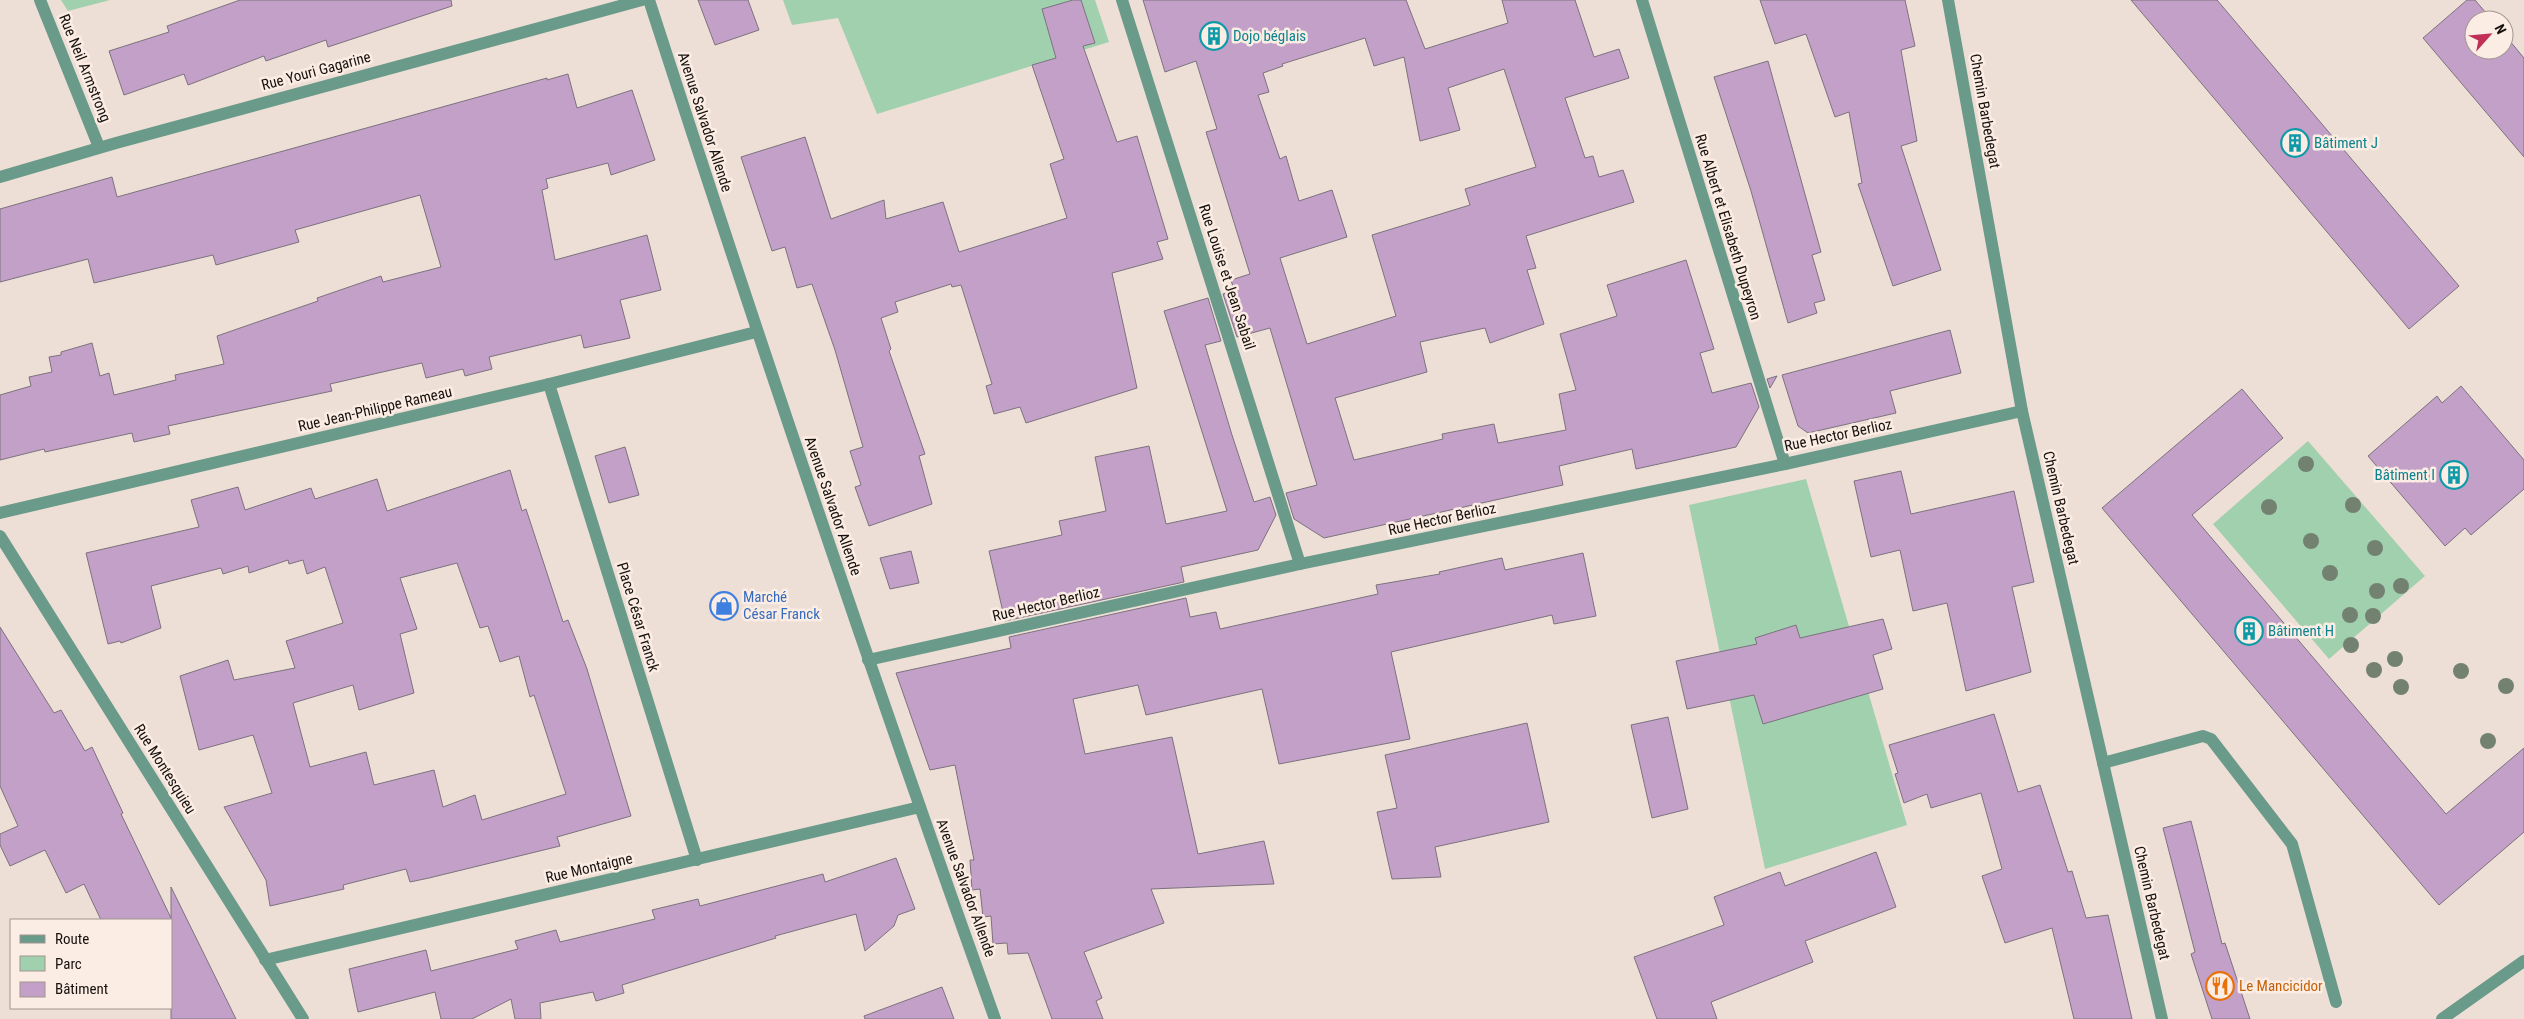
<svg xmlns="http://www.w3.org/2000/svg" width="2524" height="1019" viewBox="0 0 2524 1019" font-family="'Roboto Condensed',sans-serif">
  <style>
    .green { fill: #a1d0ae }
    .building { fill: #c3a0c8; stroke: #7c727e; fill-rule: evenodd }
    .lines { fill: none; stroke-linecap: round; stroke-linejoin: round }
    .minor { stroke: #6a9a89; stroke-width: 12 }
    .tree { fill: #738171 }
    .labels { text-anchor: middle; stroke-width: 5; stroke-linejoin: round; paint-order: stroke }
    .culture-label { font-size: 15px; fill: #0d838f; stroke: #fcede4; text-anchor: start }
    .street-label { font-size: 15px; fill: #16110e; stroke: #fcede4 }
    .shop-label { font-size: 15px; fill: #366cbe; stroke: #fcede4; text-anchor: start }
    .food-label { font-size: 15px; fill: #c56008; stroke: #fcede4; text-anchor: start }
  </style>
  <rect width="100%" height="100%" fill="#eedfd6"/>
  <g class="green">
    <path d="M61,0H110L68,11Z"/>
    <path d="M783,0H1095L1109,42L877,114L838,18L792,25Z"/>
    <path d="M2308,441L2425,576L2329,659L2213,524Z"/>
    <path d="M1806,479L1907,825L1765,869L1689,505Z"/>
  </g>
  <g class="building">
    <path d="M240,0H451L452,6L328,47L326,40L266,61L264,56L188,85L184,74L124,95L109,51L169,32L167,26Z"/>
    <path d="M698,0H748L759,30L715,45Z"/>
    <path d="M1073,0H1081L1095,43L1083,46L1117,142L1137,136L1168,239L1157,242L1163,259L1112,273L1137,388L1026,423L1020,407L994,414L986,386L992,384L961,285L952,287L951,284L895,302L898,312L881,318L891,349L889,351L925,454L919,456L932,504L869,526L855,487L861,485L850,451L863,447L835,350L812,284L797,288L785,247L772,251L741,157L805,137L831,219L884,200L886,219L943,202L959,252L1067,218L1050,164L1064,159L1032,65L1056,58L1042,9Z"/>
    <path d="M1143,0H1406L1425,49L1508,23L1502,0H1575L1594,57L1619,49L1629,78L1565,98L1585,158L1593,156L1599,177L1623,170L1634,202L1526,236L1536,268L1527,270L1544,324L1490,343L1485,328L1420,342L1427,372L1335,398L1354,460L1443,439L1442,434L1494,424L1498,443L1566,430L1559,394L1576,390L1560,334L1617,316L1607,285L1686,260L1714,349L1700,353L1712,393L1751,383L1759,407L1736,447L1636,469L1632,449L1559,466L1563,485L1324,538L1294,519L1286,493L1317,485L1270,328L1237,337L1223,294L1234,290L1231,280L1250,274L1206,132L1217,129L1196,61L1165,72ZM1365,38L1374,66L1404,57L1420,141L1460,130L1448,88L1504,69L1536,167L1465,189L1470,205L1372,235L1396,316L1307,344L1280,258L1347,237L1332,190L1299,201L1286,156L1280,159L1258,95L1269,92L1263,73L1283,66L1282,64Z"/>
    <path d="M1760,0H1905L1915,46L1901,50L1917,141L1901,146L1941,270L1893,286L1858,184L1862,183L1849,112L1835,117L1806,34L1775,44Z"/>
    <path d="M2131,0H2217L2459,286L2409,329Z"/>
    <path d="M2467,0H2475L2492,20H2474V50H2504V34L2524,58V157L2423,38Z"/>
    <path d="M1768,61L1821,252L1812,255L1825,300L1814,303L1817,313L1788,323L1751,191L1714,77Z"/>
    <path d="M568,74L577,108L632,90L655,160L611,175L608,163L546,179L548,188L542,190L555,260L647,235L661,290L620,300L630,338L584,348L581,335L489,357L492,369L465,376L463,369L426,378L422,363L330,384L332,391L168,426L170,434L134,442L132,433L45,452L44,449L0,460V395L31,386L29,377L52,372L49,357L61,355V352L92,343L100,376L109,373L114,395L176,380L175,375L224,364L217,336L318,301L317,298L381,276L383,282L441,267L420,195L295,230L299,242L216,265L213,255L94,283L88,259L0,282V209L112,177L117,197L547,78V80Z"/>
    <path d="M1208,298L1221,341L1205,345L1232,435L1254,502L1270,497L1276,515L1258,550L1181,567L1184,582L1005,621L989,551L1062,535L1059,521L1106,511L1095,457L1149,446L1166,524L1227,511L1164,311Z"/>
    <path d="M1950,330L1961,373L1890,391L1896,413L1808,433L1798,426L1782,375Z"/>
    <path d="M1777,376L1770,388L1767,379Z"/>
    <path d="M2461,386L2524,460V489L2471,535L2465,528L2445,546L2368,456L2437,396L2442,403Z"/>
    <path d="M2242,389L2283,438L2192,515L2446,814L2524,748V832L2439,905L2102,508Z"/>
    <path d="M625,447L639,495L609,503L595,456Z"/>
    <path d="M510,470L522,511L526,509L563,622L568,620L587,669L631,816L557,837L560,846L429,878L410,882L406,869L343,885L344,889L270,906L266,880L224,807L272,793L253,735L199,750L180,676L228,660L234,680L295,668L286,641L343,623L325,567L307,574L303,560L289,564L288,560L249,573L248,566L223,574L221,568L151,586L161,628L121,643L120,641L108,644L86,553L199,527L191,500L238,487L245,510L311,488L315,499L377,479L387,511ZM457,563L480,628L488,626L500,662L519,656L530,697L534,695L566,794L482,820L475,795L443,807L434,770L374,785L366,752L310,767L293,703L353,685L359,710L414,693L400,634L417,629L400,578Z"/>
    <path d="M1901,471L1911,514L2014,491L2034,582L2012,587L2031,672L1966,691L1947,603L1913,611L1900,550L1871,557L1854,481Z"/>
    <path d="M911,551L919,583L890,589L880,558Z"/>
    <path d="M1583,553L1596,616L1554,624L1552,615L1391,652L1410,739L1279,764L1262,689L1146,715L1138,685L1073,699L1085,754L1172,737L1198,854L1264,841L1274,884L1151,889L1164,923L1084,952L1102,998L1096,1001L1103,1019H1052L1028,953L1008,954L1007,943L993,944L991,916L983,917L980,889L972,890L970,860H974L955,765L930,770L896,673L1011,648L1009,637L1186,598L1190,617L1216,612L1220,629L1378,594L1376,585L1440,574L1439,572L1502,558L1505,570Z"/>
    <path d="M1883,619L1892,649L1873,655L1883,689L1763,724L1754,695L1687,709L1676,661L1757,644L1755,638L1796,625L1800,638Z"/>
    <path d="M0,627L54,713L61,710L85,751L92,747L123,813L121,814L171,918V887L236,1019H171V920H101L84,884L66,893L45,850L10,866L0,845V834L18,826L0,786Z"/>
    <path d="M1994,714L2018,792L2040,785L2068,872L2072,871L2086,918L2108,915L2132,1019H2074L2052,928L2005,943L1982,876L2002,869L1981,793L1931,808L1927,794L1904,803L1895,774L1898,773L1889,745Z"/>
    <path d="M1668,717L1688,809L1652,818L1631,725Z"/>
    <path d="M1527,723L1549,822L1435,847L1441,877L1392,879L1377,812L1397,808L1385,755Z"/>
    <path d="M2191,821L2222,944L2225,943L2250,1019H2212L2191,954L2195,952L2163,828Z"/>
    <path d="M1876,852L1896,907L1805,941L1813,962L1711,1002L1717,1019H1657L1634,957L1724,925L1714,897L1780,872L1785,886Z"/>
    <path d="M896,858L915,909L898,915L894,926L865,951L856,914L775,936L776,938L622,985L624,993L596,1001L593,992L540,1003L541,1019H515L511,999L472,1019H441L435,992L358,1012L349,969L426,950L431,971L518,949L515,941L556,930L560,942L655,919L652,910L698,899L700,906L823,874L825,882Z"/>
    <path d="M942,987L954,1019H865L864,1016Z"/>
  </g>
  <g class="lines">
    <g class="minor">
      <path d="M40,0L99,147"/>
      <path d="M649,0C759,341 874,681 995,1019"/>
      <path d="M1122,0L1300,564"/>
      <path d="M1642,0L1785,464"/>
      <path d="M1948,0L2022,411L2162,1019"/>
      <path d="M0,177L116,143L642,0"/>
      <path d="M549,384L697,860"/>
      <path d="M0,513L549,384L756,332"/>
      <path d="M0,536L303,1019"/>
      <path d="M868,660L1300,564L1785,464L2022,411"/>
      <path d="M2103,763L2203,736L2211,739L2292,844L2336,1002"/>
      <path d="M265,960L920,807"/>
      <path d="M2442,1019L2524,961"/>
    </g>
  </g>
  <g class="tree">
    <circle cx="2306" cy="464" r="8"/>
    <circle cx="2353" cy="505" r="8"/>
    <circle cx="2269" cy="507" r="8"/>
    <circle cx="2311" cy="541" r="8"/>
    <circle cx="2375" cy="548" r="8"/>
    <circle cx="2330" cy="573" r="8"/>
    <circle cx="2401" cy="586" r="8"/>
    <circle cx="2377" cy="591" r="8"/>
    <circle cx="2350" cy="615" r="8"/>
    <circle cx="2373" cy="616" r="8"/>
    <circle cx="2351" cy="645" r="8"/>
    <circle cx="2395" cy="659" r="8"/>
    <circle cx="2374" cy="670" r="8"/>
    <circle cx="2461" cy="671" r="8"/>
    <circle cx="2506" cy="686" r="8"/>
    <circle cx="2401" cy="687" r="8"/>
    <circle cx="2488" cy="741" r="8"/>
  </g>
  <defs>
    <symbol id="building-ring" viewBox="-11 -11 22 22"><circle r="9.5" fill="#fcede4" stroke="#0f9aa8" stroke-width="1.5"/><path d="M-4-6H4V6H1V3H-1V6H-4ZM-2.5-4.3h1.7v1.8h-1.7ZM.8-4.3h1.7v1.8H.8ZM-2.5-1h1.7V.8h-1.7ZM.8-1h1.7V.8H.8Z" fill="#0f9aa8"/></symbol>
    <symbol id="shop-ring" viewBox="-11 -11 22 22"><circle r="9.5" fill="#fcede4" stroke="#3f7fe0" stroke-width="1.5"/><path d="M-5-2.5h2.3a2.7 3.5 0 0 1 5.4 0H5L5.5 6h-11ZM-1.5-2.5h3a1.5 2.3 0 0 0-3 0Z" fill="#3f7fe0"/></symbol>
    <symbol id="restaurant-ring" viewBox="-11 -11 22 22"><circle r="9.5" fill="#fcede4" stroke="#e8710a" stroke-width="1.5"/><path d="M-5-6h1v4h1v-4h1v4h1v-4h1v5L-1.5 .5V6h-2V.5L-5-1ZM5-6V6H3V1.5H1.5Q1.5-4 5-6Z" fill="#e8710a"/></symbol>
  </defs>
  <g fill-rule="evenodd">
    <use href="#building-ring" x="1198" y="20" width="32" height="32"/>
    <use href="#building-ring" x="2279" y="127" width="32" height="32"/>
    <use href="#building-ring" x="2438" y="459" width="32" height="32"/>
    <use href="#shop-ring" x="708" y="590" width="32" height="32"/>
    <use href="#building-ring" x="2233" y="615" width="32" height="32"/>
    <use href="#restaurant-ring" x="2204" y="970" width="32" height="32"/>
  </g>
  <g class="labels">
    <g class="culture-label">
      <text x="1233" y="41">Dojo béglais</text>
      <text x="2314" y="148">Bâtiment J</text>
      <text x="2435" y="480" text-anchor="end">Bâtiment I</text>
      <text x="2268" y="636">Bâtiment H</text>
    </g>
    <g class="street-label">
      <text transform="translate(85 68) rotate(68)" y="5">Rue Neil Armstrong</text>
      <text transform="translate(316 71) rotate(-15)" y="5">Rue Youri Gagarine</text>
      <text transform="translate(1985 111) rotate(80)" y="5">Chemin Barbedegat</text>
      <text transform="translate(705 122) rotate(72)" y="5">Avenue Salvador Allende</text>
      <text transform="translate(1728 227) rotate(73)" y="5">Rue Albert et Elisabeth Dupeyron</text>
      <text transform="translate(1227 277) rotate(72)" y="5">Rue Louise et Jean Sabail</text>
      <text transform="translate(375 409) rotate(-13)" y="5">Rue Jean-Philippe Rameau</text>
      <text transform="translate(1838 435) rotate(-12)" y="5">Rue Hector Berlioz</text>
      <text transform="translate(833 506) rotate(71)" y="5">Avenue Salvador Allende</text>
      <text transform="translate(2061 508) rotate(77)" y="5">Chemin Barbedegat</text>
      <text transform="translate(1442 519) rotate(-12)" y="5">Rue Hector Berlioz</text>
      <text transform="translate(1046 604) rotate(-13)" y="5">Rue Hector Berlioz</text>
      <text transform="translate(638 617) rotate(73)" y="5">Place César Franck</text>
      <text transform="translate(165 769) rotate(58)" y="5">Rue Montesquieu</text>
      <text transform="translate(589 868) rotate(-13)" y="5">Rue Montaigne</text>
      <text transform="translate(966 888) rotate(70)" y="5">Avenue Salvador Allende</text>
      <text transform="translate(2152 903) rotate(77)" y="5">Chemin Barbedegat</text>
    </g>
    <g class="shop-label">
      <text x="743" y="602">Marché<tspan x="743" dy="17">César Franck</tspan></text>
    </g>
    <g class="food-label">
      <text x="2239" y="991">Le Mancicidor</text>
    </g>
  </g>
  <rect x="10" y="919" width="162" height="90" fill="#fcede4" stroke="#a0958e"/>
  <rect x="20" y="935" width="25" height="8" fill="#6a9a89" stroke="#a0958e"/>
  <text x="55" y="944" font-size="15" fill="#16110e">Route</text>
  <rect x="20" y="956" width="25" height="15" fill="#a1d0ae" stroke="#a0958e"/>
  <text x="55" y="969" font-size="15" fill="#16110e">Parc</text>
  <rect x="20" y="982" width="25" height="15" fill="#c3a0c8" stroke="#a0958e"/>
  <text x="55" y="994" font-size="15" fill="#16110e">Bâtiment</text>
  <g transform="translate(2489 35) rotate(63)"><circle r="24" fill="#fcede4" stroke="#a0958e"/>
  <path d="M0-4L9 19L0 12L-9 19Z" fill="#c03056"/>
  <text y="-8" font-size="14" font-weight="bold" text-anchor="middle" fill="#16110e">N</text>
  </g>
</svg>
